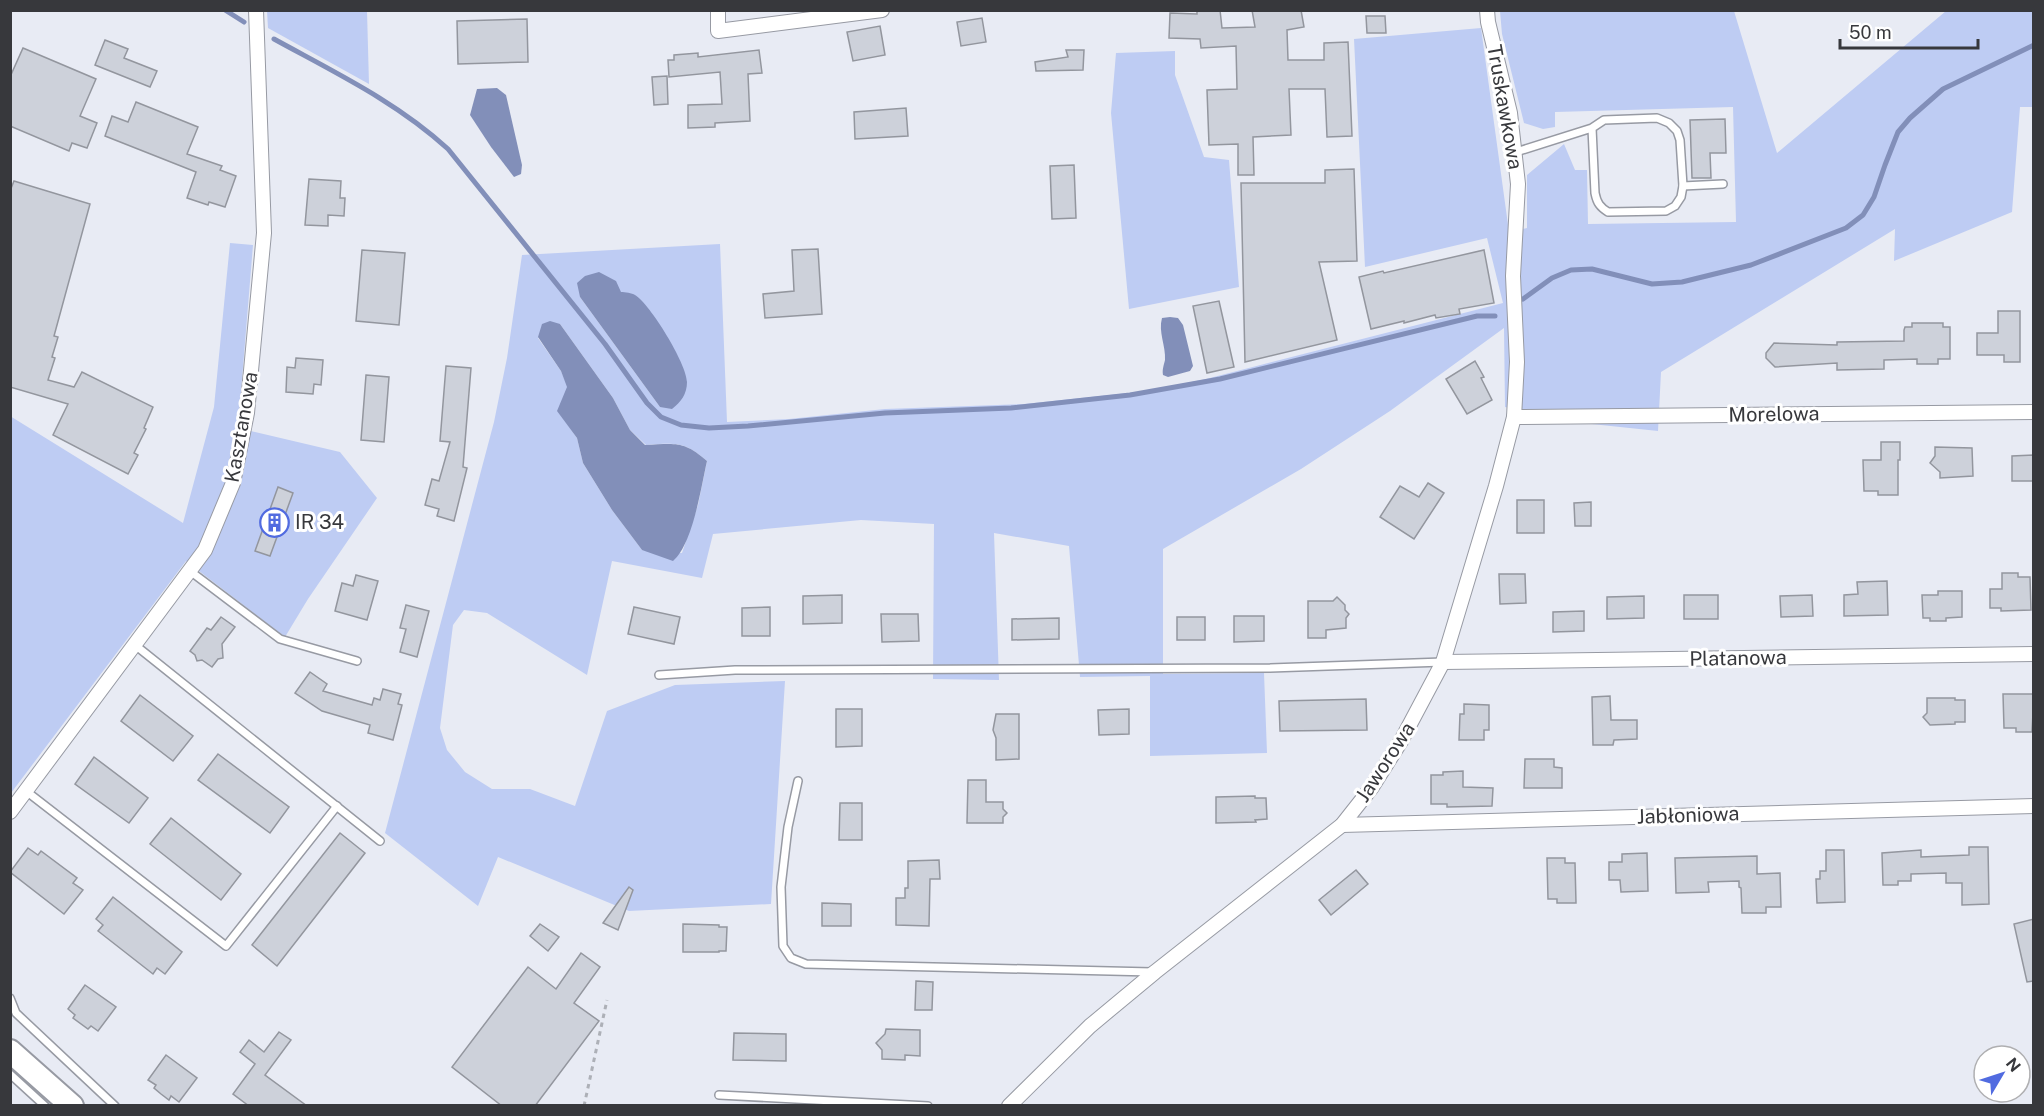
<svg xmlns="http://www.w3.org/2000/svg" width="2044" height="1116" viewBox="0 0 2044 1116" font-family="'Public Sans',sans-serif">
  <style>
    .green { fill: #beccf3; fill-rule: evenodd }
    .water { fill: #828fb9 }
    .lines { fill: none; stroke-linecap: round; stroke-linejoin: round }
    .stream { stroke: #828fb9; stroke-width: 5 }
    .building { fill: #cdd1da; stroke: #93969e; stroke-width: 1.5 }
    .lane-casing { stroke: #979aa3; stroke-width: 10 }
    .street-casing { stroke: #979aa3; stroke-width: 16 }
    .primary-casing { stroke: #979aa3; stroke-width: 26 }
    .path { stroke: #adb0b7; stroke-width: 3; stroke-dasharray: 4.5 4.5; stroke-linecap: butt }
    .lane { stroke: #fff; stroke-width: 7 }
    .street { stroke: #fff; stroke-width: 14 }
    .primary { stroke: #fff; stroke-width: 22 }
    .labels { text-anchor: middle; stroke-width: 6; stroke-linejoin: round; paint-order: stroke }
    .street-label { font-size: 20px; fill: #37383c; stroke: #fff }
    .poi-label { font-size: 20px; fill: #37383c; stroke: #fff; text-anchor: start }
  </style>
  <rect width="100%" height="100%" fill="#e8ebf4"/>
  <g class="green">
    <path d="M267,11H367L369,84L268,28Z"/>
    <path d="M1500,11H1734L1777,153L1946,11H2033V107H2020L2012,212L1894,261L1895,229L1661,372L1658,431L1563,421L1505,407L1504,328L1390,411L1301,469L1163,549V674L1264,673L1267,753L1150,756V676L1080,677L1069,546L994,533L999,680L933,679L934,524L861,520L713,534L702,578L612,561L587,675L487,613L464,610L453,625L440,728L447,750L465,772L492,789H530L575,806L607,711L675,685L785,681L771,904L629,911L498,857L478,906L385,833L494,422L507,358L522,255L720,244L727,422L789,419L885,409L1024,404L1147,391L1206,379L1503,303L1487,238L1365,267L1354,39L1481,28L1509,232L1527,228V175L1564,144L1575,170H1587L1588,224L1736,222L1733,107L1555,112V127L1543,129L1524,123L1502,34ZM621,292L660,407L580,297ZM560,324L613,398L630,430L646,445C675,443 684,441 707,461L698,505L682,553L642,550L612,510L583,463L577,438L558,411L568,387L561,371L538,338Z"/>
    <path d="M1175,51V75L1204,157L1229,160L1239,287L1129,309L1111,113L1116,53Z"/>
    <path d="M230,243L253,245L238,428L340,452L377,498L308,599L285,637L186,561L11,793L10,416L183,523L214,407Z"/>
  </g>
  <g class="water">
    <path d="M497,88L506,95L522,165L521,174L514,177L491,147L470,115L477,89Z"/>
    <path d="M599,272L616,281L621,292C625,292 632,293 635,295C650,304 687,364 687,382C687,394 681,402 672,409L660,407L580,297L577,283L585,276Z"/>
    <path d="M1170,317L1178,318L1183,325L1193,366L1190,371L1168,377L1163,375C1162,369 1164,365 1165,360C1166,346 1158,332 1162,318Z"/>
    <path d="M550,321L560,324L613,398L630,430L645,445C675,444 683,440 707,461C701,487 693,544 673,561L642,550L612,510L583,463L577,438L557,411L567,387L561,371L538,337L542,324Z"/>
  </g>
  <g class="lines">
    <g class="stream">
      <path d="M225,10L244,22"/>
      <path d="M274,39C334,72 397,102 448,149L605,344L647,403L661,417L681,425L709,428L748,426L885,413L1011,408L1130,395L1220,379L1477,316H1495"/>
      <path d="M1523,299L1552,278L1571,270L1592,269L1652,284L1682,282L1751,265L1846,228L1863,215L1874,197L1885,165L1898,132L1910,118L1943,89L2034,45"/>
    </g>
  </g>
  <g class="building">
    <path d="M1197,10H1220L1222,28L1255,27L1252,10H1301L1304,27L1287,30L1288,60H1324V43L1348,42L1352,136L1327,137L1325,89H1289L1291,135L1253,137L1254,175H1238V144L1209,145L1207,90L1237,89L1236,46L1201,48L1200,39L1169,38L1170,13L1197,14Z"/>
    <path d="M1366,16H1385L1386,33H1367Z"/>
    <path d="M982,18L986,42L961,46L957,22Z"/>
    <path d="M527,19L528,62L458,64L457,21Z"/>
    <path d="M880,26L885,55L853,61L847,32Z"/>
    <path d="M105,40L128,49L124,58L157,71L150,87L95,65Z"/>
    <path d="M23,48L96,79L80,116L97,123L87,148L72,143L69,151L10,126V77Z"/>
    <path d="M759,50L762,73L748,74L750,121L715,123V127L688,128V105L722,104L720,72L669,77L668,60H674V55L698,53V57Z"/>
    <path d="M1066,50H1084L1083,70L1036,71L1035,62L1068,57Z"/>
    <path d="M667,76L668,104L654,105L652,77Z"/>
    <path d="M136,102L198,127L187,154L222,166L220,170L236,176L225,207L209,202L208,205L187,198L196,172L105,136L112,116L128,122Z"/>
    <path d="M906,108L908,136L855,139L854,112Z"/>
    <path d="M1725,119L1726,153H1710L1711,178H1692L1690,120Z"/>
    <path d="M1074,165L1076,218L1052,219L1050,166Z"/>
    <path d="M1354,169L1357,261L1319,262L1337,340L1245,362L1241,183H1325V170Z"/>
    <path d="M309,179L341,181L340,198H345L344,216L328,215V226L305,225Z"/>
    <path d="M14,181L90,204L54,336L58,337L52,357L55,358L48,380L74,387L82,372L153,407L144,428L146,429L134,453L138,455L128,474L53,435L68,404L10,387V191Z"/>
    <path d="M818,249L822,314L765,318L763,294L794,291L792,250Z"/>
    <path d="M362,250L405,253L399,325L356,321Z"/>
    <path d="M1484,250L1494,303L1459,309L1460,314L1436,318L1435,315L1404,323V321L1371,329L1359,277L1383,271L1384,273Z"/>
    <path d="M1219,301L1234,367L1207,373L1193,306Z"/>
    <path d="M1998,311H2020V362H2004V355H1977V333H1998Z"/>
    <path d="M1912,323H1943V327H1950V359H1938V364H1917V359L1884,360V369L1837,370V363L1775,367L1766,358V353L1774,343L1837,345V342L1904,341V330L1905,327H1912Z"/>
    <path d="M296,358L323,360L321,385L314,384L313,394L286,392L287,367L295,368Z"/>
    <path d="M1475,361L1484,377L1481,378L1492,400L1467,414L1446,379Z"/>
    <path d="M446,366L471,368L463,467L467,468L454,521L437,516L439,509L425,505L432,479L439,481L450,442L440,441Z"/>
    <path d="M366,375L389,377L384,442L361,440Z"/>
    <path d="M1881,442H1900V460H1898V495H1878V491H1864L1863,460H1881Z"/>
    <path d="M1935,447L1972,448L1973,476L1940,478V472L1930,463L1935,456Z"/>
    <path d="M2034,455V481H2012V456Z"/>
    <path d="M1428,483L1444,493L1414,539L1380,517L1400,486L1419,497Z"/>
    <path d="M278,487L293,493L270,556L255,551Z"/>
    <rect x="1517" y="500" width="27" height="33"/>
    <path d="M1591,502V526H1575L1574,503Z"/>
    <path d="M2002,573H2018V577H2030L2031,610L2001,611V608H1990V589H2002Z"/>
    <path d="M1499,574H1525L1526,603L1500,604Z"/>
    <path d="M356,575L378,581L367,620L335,611L342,583L353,586Z"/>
    <path d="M1887,581L1888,615L1844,616V595L1858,594L1857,582Z"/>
    <path d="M1938,591H1962V617L1946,618V621H1930V618H1923L1922,595H1938Z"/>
    <path d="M842,595V623L803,624V596Z"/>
    <rect x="1684" y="595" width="34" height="24"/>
    <path d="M1812,595L1813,616L1781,617L1780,596Z"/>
    <path d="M1644,596V618L1607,619V597Z"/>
    <path d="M1337,597L1345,605V610L1349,614L1346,618V628L1326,630V638H1308V601H1333Z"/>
    <path d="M406,605L429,611L417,657L400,652L406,629L400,628Z"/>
    <path d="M634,607L680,617L674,644L628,634Z"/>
    <path d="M770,607V636H742V608Z"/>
    <path d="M1584,611V631L1553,632V612Z"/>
    <path d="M881,614H918L919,641L882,642Z"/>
    <path d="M1234,616H1264V641L1234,642Z"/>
    <path d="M221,617L235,627L222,644L223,658L218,659L212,667L202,660L197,661L195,655L190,651L207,628L211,630Z"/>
    <rect x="1177" y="617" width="28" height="23"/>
    <path d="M1059,618V639L1012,640V619Z"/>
    <path d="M310,672L327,684L323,691L372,705L374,698L380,700L383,689L401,694L398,704L402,705L393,740L368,733L370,725L322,711L295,693Z"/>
    <path d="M2003,694H2034L2032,732H2016V728H2004Z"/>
    <path d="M140,695L193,736L173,761L121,721Z"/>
    <path d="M1610,696L1611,720H1637V739L1614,740L1613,745H1593L1592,697Z"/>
    <path d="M1927,698H1955V700H1965V722H1955V724L1930,725L1923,717L1927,713Z"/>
    <path d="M1366,699L1367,730L1280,731L1279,701Z"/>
    <path d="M1464,704L1489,705V730H1484V740H1459L1460,714H1464Z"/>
    <path d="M836,709H862V746L836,747Z"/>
    <path d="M1129,709V734L1099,735L1098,710Z"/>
    <path d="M996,714H1019V759L996,760V738L993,730Z"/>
    <path d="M218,754L289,807L270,833L198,780Z"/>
    <path d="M94,757L148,798L129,823L75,784Z"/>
    <path d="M1525,759H1554V767L1562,768V788H1524Z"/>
    <path d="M1463,771V787L1493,788L1492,806L1447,807V804H1431V775H1443V772Z"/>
    <path d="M968,780H986V802H1003V809L1007,813L1003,817V823H967Z"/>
    <path d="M1255,796V798H1266L1267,819L1255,820L1256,822L1216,823V797Z"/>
    <path d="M840,803H862V840H839Z"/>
    <path d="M171,818L241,874L221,900L150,844Z"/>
    <path d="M340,833L365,853L277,966L252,945Z"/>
    <path d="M1969,847H1988L1989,904L1962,905V883H1946V873L1911,874V881H1898V885H1883L1882,853L1921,850V857L1969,855Z"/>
    <path d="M28,848L38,855L41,851L77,878L73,883L83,890L64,914L10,872Z"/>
    <path d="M1826,850H1844L1845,902L1817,903L1816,879H1820V871H1826Z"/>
    <path d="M1647,853L1648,891L1621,892L1620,880H1609V862H1622V854Z"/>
    <path d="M1757,856V874L1780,873L1781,907H1766V913H1742L1741,888L1739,887V881L1708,882L1709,892L1676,893L1675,858Z"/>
    <path d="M1547,858H1565V863H1575L1576,903H1557V899H1548Z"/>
    <path d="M939,860L940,879H930L929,926L896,925V898H905V888H908V861Z"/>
    <path d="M1356,870L1368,884L1331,915L1319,900Z"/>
    <path d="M629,887L633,890L618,930L603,923Z"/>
    <path d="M113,897L182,952L165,974L157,968L153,974L98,931L103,925L96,919Z"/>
    <path d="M822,903L851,904V926H822Z"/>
    <path d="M2034,919L2033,981L2027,982L2014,924Z"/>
    <path d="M540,924L559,937L548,951L530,936Z"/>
    <path d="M683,924L719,925V927H727L726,951H719V952H683Z"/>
    <path d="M581,953L600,967L574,1003L599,1021L535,1106H502L452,1067L528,967L556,989Z"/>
    <path d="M916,981L933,982L932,1010H915Z"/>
    <path d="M85,985L116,1007L98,1031L91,1026L88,1029L73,1018L75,1015L68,1009Z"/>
    <path d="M886,1029L920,1030V1056L905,1055V1060L882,1059V1050L876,1043L885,1034Z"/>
    <path d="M279,1032L291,1040L265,1075L307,1106H249L233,1094L255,1064L240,1052L249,1040L264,1052Z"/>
    <path d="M734,1033L786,1034V1061L733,1060Z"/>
    <path d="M166,1055L197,1078L179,1102L171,1096L169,1100L161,1094L154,1088L156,1085L148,1080Z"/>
  </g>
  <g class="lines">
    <defs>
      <g id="lane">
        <path d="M1516,152L1592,128L1604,120L1657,118L1669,123L1677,131L1680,140L1683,186L1681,197L1675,206L1666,211L1608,212C1600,207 1597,203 1595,193L1592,128"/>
        <path d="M1683,186L1723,184"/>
        <path d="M190,571L280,639L357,661"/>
        <path d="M135,645L380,841"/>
        <path d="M659,675L735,670L1270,668L1443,662"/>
        <path d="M798,781L788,827L781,887L783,946L791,958L806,964L1152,972"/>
        <path d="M26,791L226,946L337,806"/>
        <path d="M10,998L16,1013L115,1106"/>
        <path d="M10,1074L45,1106"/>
        <path d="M719,1095L928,1106"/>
      </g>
      <g id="street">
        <path d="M718,10V31L882,10"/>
        <path d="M1514,417L2034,412"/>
        <path d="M1443,662L2034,654"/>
        <path d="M10,812L205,550L233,483L247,413L264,233L256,10"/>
        <path d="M1342,825L2034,806"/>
        <path d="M1009,1106L1090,1026L1155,972L1342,825L1372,787L1401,741L1443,662L1496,486L1514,417L1517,362L1513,276L1518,184L1510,113L1488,22L1487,10"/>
      </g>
      <path id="primary" d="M10,1051L72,1106"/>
    </defs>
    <use href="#lane" class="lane-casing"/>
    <use href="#street" class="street-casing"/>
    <use href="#primary" class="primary-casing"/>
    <path class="path" d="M584,1106L607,1000"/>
    <use href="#lane" class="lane"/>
    <use href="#street" class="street"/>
    <use href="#primary" class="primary"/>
  </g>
  <defs>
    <symbol id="building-ring" viewBox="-11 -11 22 22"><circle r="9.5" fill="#fff" stroke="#516be0" stroke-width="1.5"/><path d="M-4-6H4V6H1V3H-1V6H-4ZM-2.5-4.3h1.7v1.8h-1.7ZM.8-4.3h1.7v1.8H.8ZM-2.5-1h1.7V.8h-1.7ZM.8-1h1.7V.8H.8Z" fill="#516be0"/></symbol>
  </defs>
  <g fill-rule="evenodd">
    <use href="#building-ring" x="258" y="506" width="33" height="33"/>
  </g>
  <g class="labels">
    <g class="street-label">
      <text transform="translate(1505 107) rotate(80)" y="7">Truskawkowa</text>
      <text transform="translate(1774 414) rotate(-1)" y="7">Morelowa</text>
      <text transform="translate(241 427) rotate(-80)" y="7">Kasztanowa</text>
      <text transform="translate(1738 658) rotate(-1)" y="7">Platanowa</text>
      <text transform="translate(1385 762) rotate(-57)" y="7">Jaworowa</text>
      <text transform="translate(1688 815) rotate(-2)" y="7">Jabłoniowa</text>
    </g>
    <g class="poi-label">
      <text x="295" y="529">IR 34</text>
    </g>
  </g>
  <rect width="2044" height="1116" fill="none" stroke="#37383c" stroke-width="24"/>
  <g transform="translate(2002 1074) rotate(51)"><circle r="28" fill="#ffffff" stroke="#afafb1" stroke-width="1.5"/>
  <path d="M0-4.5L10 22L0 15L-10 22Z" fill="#516be0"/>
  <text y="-9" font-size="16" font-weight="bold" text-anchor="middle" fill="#37383c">N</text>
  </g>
  <path d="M1840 39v9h138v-9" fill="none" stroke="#37383c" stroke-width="3"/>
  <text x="1849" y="39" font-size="18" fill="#37383c" stroke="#ffffff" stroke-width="4.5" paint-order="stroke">50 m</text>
</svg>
